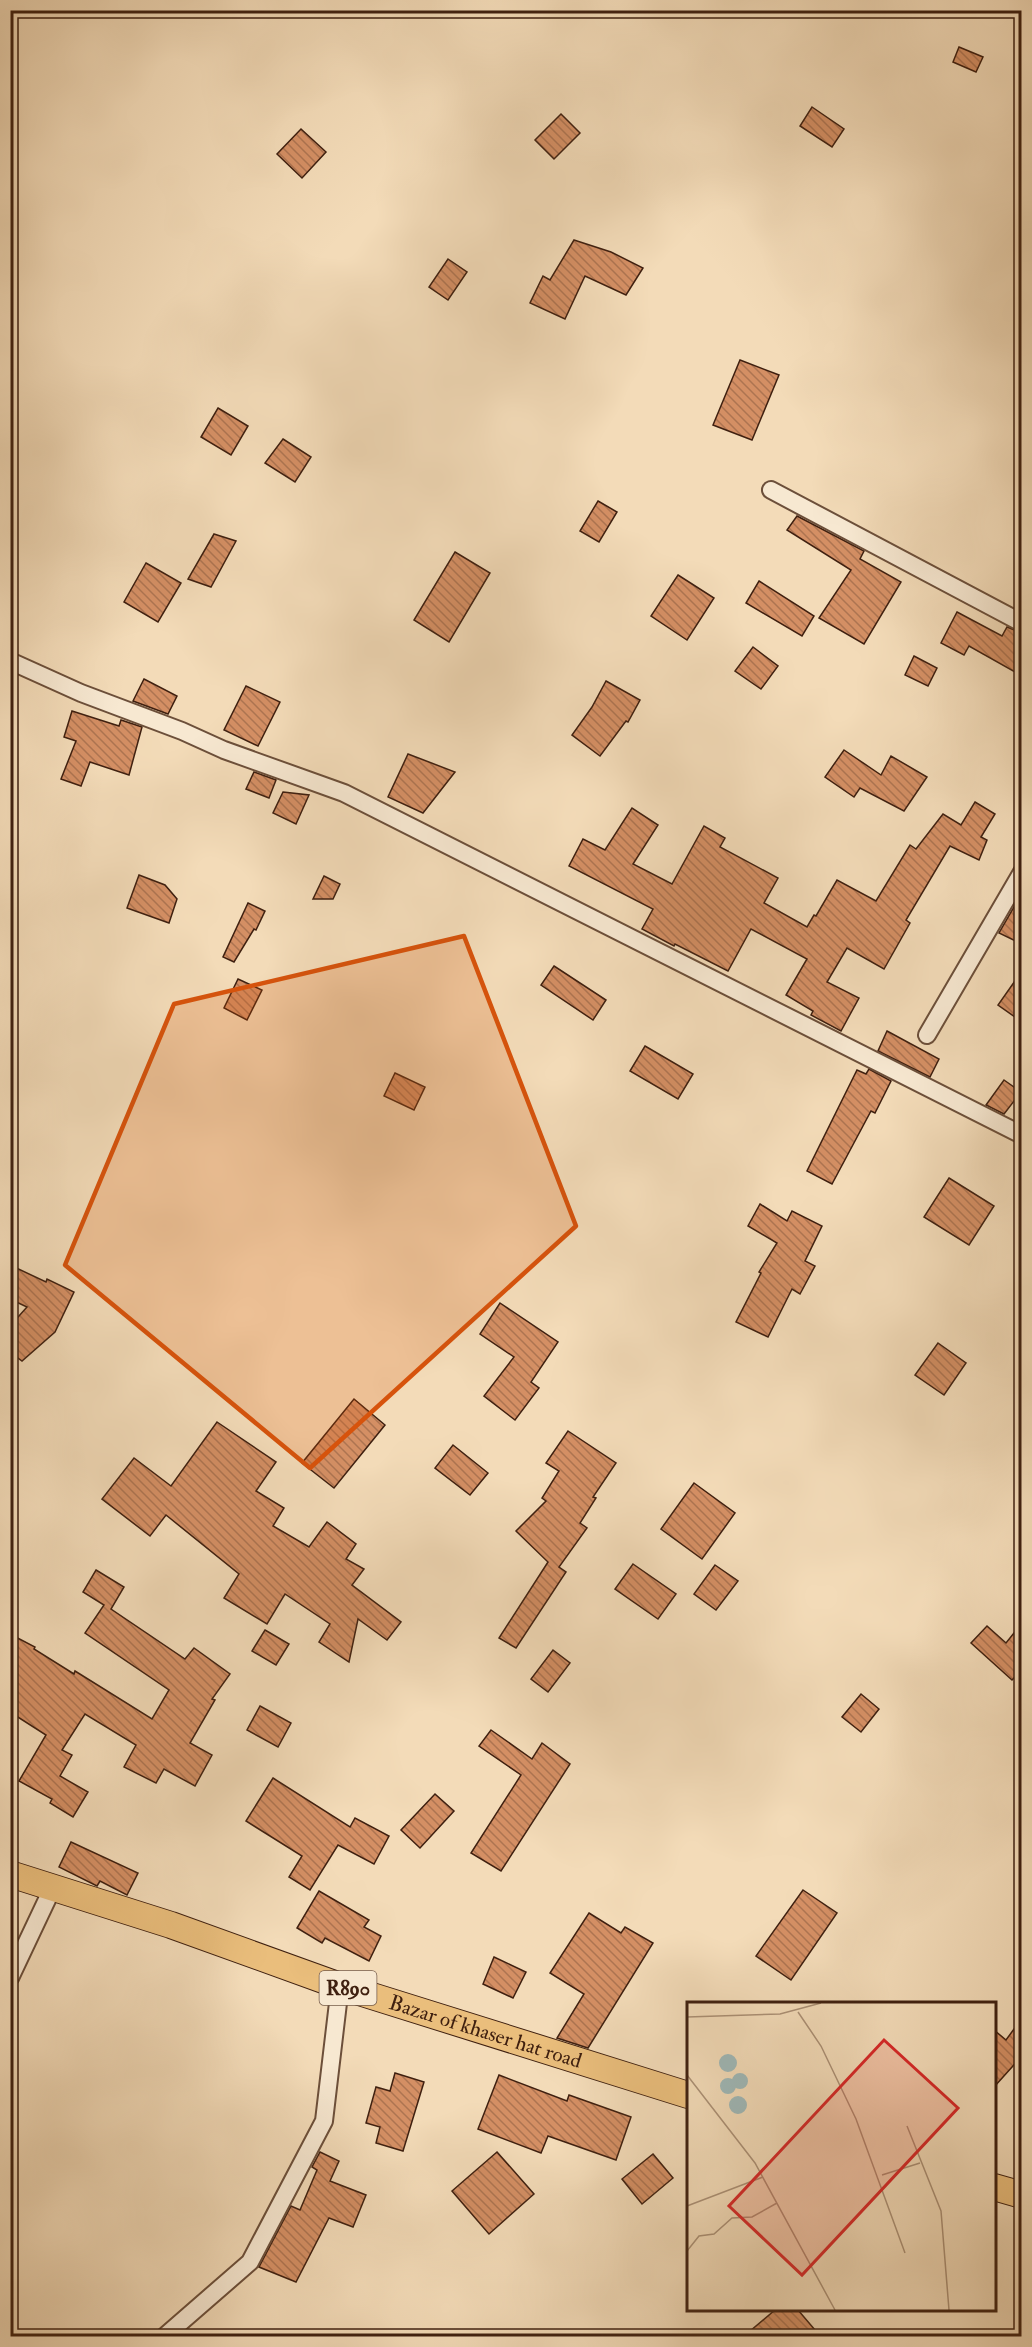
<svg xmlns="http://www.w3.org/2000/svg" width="1032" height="2347" viewBox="0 0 1032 2347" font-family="'IM FELL Double Pica',serif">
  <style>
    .building { fill: url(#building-back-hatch); stroke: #3f2010; stroke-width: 1.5 }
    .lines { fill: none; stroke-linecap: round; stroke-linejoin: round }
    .minor-casing { stroke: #6c4f3a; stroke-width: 20 }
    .primary-casing { stroke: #3f2010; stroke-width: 28 }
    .minor { stroke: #f7e8d1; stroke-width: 16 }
    .primary { stroke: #eabe7c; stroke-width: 26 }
    .marked { fill: #d7530c; fill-opacity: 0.2; stroke: #d7530c; stroke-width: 4.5; stroke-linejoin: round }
    .labels { text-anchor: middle; stroke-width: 4.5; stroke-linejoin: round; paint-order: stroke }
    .shield { fill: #f7e8d1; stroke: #765c4a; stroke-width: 1.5 }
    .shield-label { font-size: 20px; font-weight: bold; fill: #3f2010 }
    .street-label { font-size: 21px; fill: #3f2010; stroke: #f7e8d1 }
    .inset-road { fill: none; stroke: #ab9075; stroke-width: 1.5 }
    .view { fill: #d62828; fill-opacity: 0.15; stroke: #d62828; stroke-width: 3 }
    .inset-edge { fill: none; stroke: #3f2010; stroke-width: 3 }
  </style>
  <defs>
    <pattern id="building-back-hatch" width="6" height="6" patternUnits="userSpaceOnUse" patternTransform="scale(1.5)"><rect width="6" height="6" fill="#d48f64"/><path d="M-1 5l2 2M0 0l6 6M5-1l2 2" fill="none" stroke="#ad7451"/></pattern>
  </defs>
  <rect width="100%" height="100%" fill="#f3dbb8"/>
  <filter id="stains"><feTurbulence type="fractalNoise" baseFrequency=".00333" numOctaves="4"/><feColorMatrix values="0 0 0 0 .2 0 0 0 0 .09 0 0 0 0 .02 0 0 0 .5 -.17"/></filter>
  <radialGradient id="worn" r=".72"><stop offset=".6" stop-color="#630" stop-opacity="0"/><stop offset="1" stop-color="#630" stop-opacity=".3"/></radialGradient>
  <g class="building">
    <path d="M959,47L983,57L976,72L953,62Z"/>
    <path d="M812,107L844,129L832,147L800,126Z"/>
    <path d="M561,114L580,133L554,159L535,140Z"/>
    <path d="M301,129L326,152L302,178L277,154Z"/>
    <path d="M574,240L611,252L643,268L626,295L585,276L565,319L530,303L543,276L550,280Z"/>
    <path d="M448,259L467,272L448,300L429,287Z"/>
    <path d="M740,360L779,375L752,440L713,425Z"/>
    <path d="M218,408L248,426L231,455L201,437Z"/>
    <path d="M283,439L311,457L295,482L265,463Z"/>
    <path d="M598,501L617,512L599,542L580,531Z"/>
    <path d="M797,516L864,551L860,559L901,582L864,644L819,618L851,570L787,530Z"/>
    <path d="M214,534L236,541L211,587L188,579Z"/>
    <path d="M455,552L490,573L449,642L414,620Z"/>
    <path d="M146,563L181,583L158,622L124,602Z"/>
    <path d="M678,575L714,598L687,640L651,616Z"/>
    <path d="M759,581L814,616L802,636L746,603Z"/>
    <path d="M957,612L1002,636L1007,627L1022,633V676L969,646L964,655L941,643Z"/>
    <path d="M753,647L778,666L761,689L735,671Z"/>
    <path d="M914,656L937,668L928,686L905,675Z"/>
    <path d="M144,679L177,696L168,714L133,701Z"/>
    <path d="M606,681L640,700L628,722L626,721L600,756L572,735L592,707Z"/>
    <path d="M246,686L280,702L258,746L224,730Z"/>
    <path d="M72,711L119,726L121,720L142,727L129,775L90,762L81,786L61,779L76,741L64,737Z"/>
    <path d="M844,750L881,775L891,756L927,777L904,811L860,788L854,797L825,777Z"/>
    <path d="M408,754L455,772L423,813L388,797Z"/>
    <path d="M254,772L276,780L269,798L246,789Z"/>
    <path d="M283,792L309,795L296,824L273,813Z"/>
    <path d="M975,802L995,814L981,837L987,840L979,860L950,846L906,920L910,923L884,969L847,948L827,982L859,998L841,1031L811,1015L813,1011L786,995L807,959L751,929L728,971L675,944L674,946L642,929L653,909L569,866L583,839L605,850L632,808L658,825L633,864L672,884L704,826L725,838L720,847L778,878L764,903L807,927L814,915L816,916L837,880L876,901L910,845L916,849L943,814L961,825Z"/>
    <path d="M139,875L165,885L177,899L169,923L127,908Z"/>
    <path d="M324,876L340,884L333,899H313Z"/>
    <path d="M248,903L265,911L256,930L254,929L234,962L223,957Z"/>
    <path d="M1014,907L1022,911V944L999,933Z"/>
    <path d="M554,966L606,1000L593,1020L541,985Z"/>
    <path d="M1022,971V1022L998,1005Z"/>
    <path d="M238,979L262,990L247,1020L224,1008Z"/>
    <path d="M887,1031L939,1059L930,1077L878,1051Z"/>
    <path d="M645,1046L693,1074L678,1099L630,1071Z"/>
    <path d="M869,1069L891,1081L875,1113L871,1111L832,1184L807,1171L857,1070L866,1074Z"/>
    <path d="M395,1073L425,1087L414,1110L384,1096Z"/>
    <path d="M1004,1080L1021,1092L1004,1114L986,1105Z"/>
    <path d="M949,1178L994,1206L969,1245L924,1217Z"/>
    <path d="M760,1204L787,1221L792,1211L822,1226L805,1261L815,1266L800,1294L792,1289L768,1337L736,1322L761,1273L759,1272L777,1243L748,1226Z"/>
    <path d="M10,1265L46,1282L47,1279L74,1292L55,1332L22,1361L10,1352V1326L27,1307L10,1299Z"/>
    <path d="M500,1303L558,1342L531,1382L539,1388L515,1420L484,1396L514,1357L480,1334Z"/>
    <path d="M938,1343L966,1363L944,1395L915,1375Z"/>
    <path d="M354,1399L385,1425L334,1488L302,1463Z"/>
    <path d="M217,1422L276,1462L256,1491L284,1508L273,1526L309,1547L327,1522L356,1544L346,1559L364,1569L352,1585L401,1622L387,1640L358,1619L349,1662L319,1642L330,1624L285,1594L267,1624L224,1598L239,1574L166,1515L150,1536L102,1499L134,1458L171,1486Z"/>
    <path d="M568,1431L616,1463L593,1497L596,1498L580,1523L587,1528L559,1567L566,1572L516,1648L499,1638L548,1562L516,1531L546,1501L542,1498L559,1471L546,1463Z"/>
    <path d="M453,1445L488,1473L470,1495L435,1468Z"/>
    <path d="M694,1483L735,1513L702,1559L661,1529Z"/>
    <path d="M633,1564L676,1594L658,1619L615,1589Z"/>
    <path d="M715,1565L738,1581L716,1610L694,1594Z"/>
    <path d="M96,1570L124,1587L111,1609L185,1659L194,1648L230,1674L212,1699L215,1700L190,1743L212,1755L195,1786L164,1769L156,1783L124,1767L136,1745L85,1714L62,1750L72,1755L60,1776L88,1792L73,1817L50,1803L52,1799L19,1781L46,1735L10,1712V1634L35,1647L34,1649L74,1674L75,1671L152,1719L169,1690L85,1633L104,1605L83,1592Z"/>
    <path d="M1022,1623V1670L1012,1680L971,1643L987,1626L1006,1643Z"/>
    <path d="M265,1630L289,1644L276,1665L252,1651Z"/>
    <path d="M553,1650L570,1663L548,1692L531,1679Z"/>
    <path d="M861,1694L879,1709L861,1732L842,1717Z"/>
    <path d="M260,1706L291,1723L278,1747L247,1730Z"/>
    <path d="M491,1730L532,1759L542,1743L570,1764L501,1871L471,1853L521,1775L479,1746Z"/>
    <path d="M273,1778L350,1827L355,1818L389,1836L374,1864L338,1845L310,1890L289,1877L302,1856L246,1821Z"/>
    <path d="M435,1794L454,1811L420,1848L401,1830Z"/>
    <path d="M71,1842L138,1873L127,1895L100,1881L97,1886L59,1867Z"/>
    <path d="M803,1890L837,1913L791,1980L756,1956Z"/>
    <path d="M319,1891L369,1920L364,1927L381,1936L369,1961L325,1938L322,1943L297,1928Z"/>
    <path d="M589,1913L621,1933L625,1927L653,1943L588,2048L557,2038L584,1994L550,1973Z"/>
    <path d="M494,1957L526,1972L513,1998L483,1984Z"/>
    <path d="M1022,2018V2056L994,2087V2030L1006,2040Z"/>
    <path d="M395,2073L424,2082L403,2151L376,2143L380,2127L366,2123L376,2087L390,2091Z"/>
    <path d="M499,2075L567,2101L569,2095L631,2117L616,2160L548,2136L541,2153L478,2129Z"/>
    <path d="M320,2152L339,2161L330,2181L366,2195L353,2227L329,2218L296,2282L259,2267L291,2206L300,2210L317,2170L312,2167Z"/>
    <path d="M497,2152L534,2194L489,2234L452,2191Z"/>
    <path d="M653,2154L673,2178L642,2204L622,2179Z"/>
    <path d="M775,2310H798L821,2337H743Z"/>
  </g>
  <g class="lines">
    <defs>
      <g id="minor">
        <path d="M771,490L1022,623"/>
        <path d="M10,661L81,693L182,731L224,750L344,793L1022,1135"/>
        <path d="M927,1035L1022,872"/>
        <path d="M10,1978L53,1887"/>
        <path d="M165,2336L250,2262L324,2121L340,1986"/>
      </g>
      <g id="primary">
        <path id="s1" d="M10,1874L171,1925L340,1986L688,2095"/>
        <path d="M994,2187L1022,2195"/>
      </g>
    </defs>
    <use href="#minor" class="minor-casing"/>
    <use href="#primary" class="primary-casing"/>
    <use href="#minor" class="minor"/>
    <use href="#primary" class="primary"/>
  </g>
  <path class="marked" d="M464,936L576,1226L310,1468L65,1265L174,1004Z"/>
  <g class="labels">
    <rect class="shield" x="319.5" y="1971" width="57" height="34" rx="4.5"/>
    <g class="shield-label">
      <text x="348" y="1995">R890</text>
    </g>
    <g class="street-label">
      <text dy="7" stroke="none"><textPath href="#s1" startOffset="501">Bazar of khaser hat road</textPath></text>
    </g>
  </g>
  <g transform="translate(687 2002)">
    <rect width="309" height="309" fill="#f3dbb8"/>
    <path d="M32 61a9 9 0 1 1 18 0a9 9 0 1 1-18 0ZM45 79a8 8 0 1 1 16 0a8 8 0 1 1-16 0ZM33 84a8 8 0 1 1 16 0a8 8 0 1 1-16 0ZM42 103a9 9 0 1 1 18 0a9 9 0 1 1-18 0Z" fill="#9fb9b9"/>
    <path class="inset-road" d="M111,10L134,44L169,117L218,251M0,15L93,12L134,1M0,73L68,161L148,308M220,124L254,209L262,308M195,173L233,161M0,204L76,175M0,249L12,234L27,232L45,216L65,215L90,201"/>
    <path class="view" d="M197,38L271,106L115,273L42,204Z"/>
    <rect width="309" height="309" class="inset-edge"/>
  </g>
  <rect width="1032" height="2347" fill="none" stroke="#f3dbb8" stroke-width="36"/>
  <rect x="12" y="12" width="1008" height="2323" fill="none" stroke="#3f2010" stroke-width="3"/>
  <rect x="18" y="18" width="996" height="2311" fill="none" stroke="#3f2010" stroke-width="1.5"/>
  <rect width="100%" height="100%" filter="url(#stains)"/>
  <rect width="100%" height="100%" fill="url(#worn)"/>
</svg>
